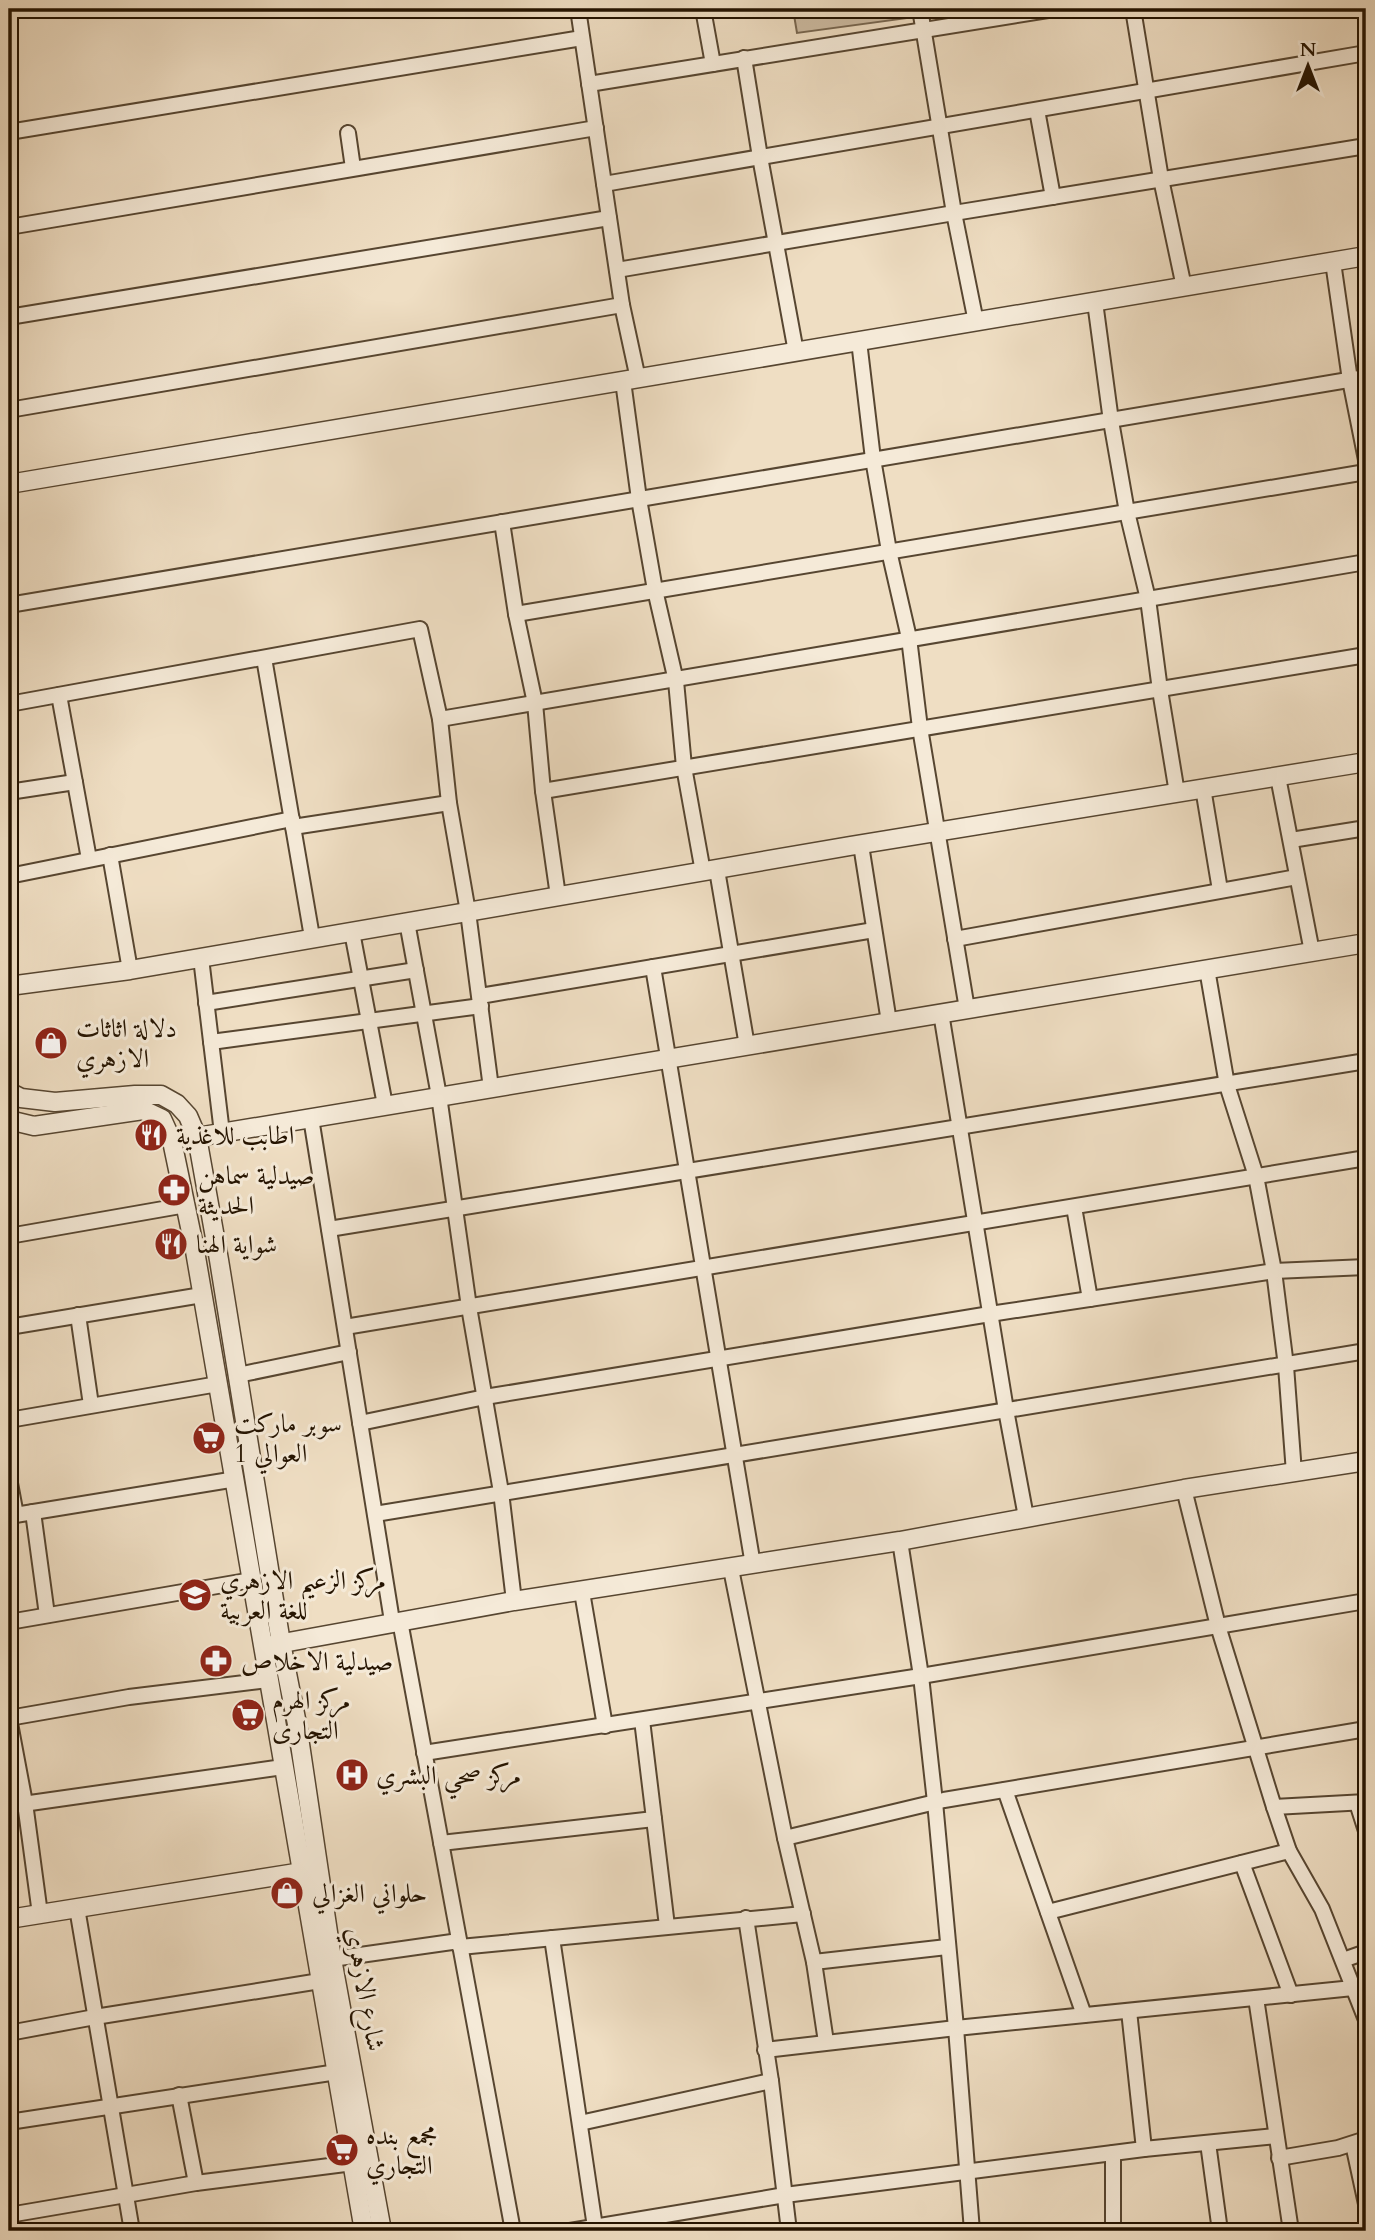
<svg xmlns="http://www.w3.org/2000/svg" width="1375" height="2240" viewBox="0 0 1375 2240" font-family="Cardo,Amiri,serif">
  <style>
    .green { fill: #ccbba2; stroke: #786751; stroke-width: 2 }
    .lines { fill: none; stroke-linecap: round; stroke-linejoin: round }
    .minor-casing { stroke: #574631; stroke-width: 18 }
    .tertiary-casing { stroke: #574631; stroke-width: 21 }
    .minor { stroke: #f5ead8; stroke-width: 14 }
    .tertiary { stroke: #f5ead8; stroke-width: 18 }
    .labels { text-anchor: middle; stroke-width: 6; stroke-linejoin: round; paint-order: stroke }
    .poi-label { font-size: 26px; fill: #241300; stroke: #f5ead8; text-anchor: start }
    .street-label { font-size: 26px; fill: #241300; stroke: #f5ead8 }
  </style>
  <rect width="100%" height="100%" fill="#efdec3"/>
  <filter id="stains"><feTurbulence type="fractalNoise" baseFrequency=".00286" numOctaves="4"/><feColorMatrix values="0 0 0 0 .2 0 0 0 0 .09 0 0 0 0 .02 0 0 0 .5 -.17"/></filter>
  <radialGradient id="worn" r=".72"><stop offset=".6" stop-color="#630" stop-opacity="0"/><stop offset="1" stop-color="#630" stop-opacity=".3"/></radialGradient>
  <path class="green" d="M793,9H914L915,17L797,33Z"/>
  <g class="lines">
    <defs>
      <g id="minor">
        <path d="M578,9L622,305L638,379"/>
        <path d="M703,9L713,64"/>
        <path d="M920,9L954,213L976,322"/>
        <path d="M1133,9L1161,179L1184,287"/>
        <path d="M744,58L760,157L796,352"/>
        <path d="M589,84L1054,9"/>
        <path d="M1037,110L1053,197"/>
        <path d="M9,132L582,38"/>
        <path d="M348,133L353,168"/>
        <path d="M604,184L1366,53"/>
        <path d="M9,227L596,128"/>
        <path d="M1333,262L1350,380L1366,460"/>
        <path d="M617,270L954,213L1366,146"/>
        <path d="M1095,302L1111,421L1127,512L1148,599L1160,690L1177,793"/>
        <path d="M9,317L609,218"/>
        <path d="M859,341L873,459L889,551L909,638L920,728L967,1009"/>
        <path d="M623,381L639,499L655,590L676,681L684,767L703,872"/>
        <path d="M9,410L622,305"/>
        <path d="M502,522L516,614L535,703L543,791L558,896"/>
        <path d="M9,605L1366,377"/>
        <path d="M516,614L1366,472"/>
        <path d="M264,658L312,937"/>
        <path d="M59,695L89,859"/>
        <path d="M9,704L420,629L440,719L449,803L468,912L491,1088"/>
        <path d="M440,719L1366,562"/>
        <path d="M1278,777L1312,952"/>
        <path d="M1203,788L1220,890"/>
        <path d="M543,791L1366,655"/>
        <path d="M9,792L75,782"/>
        <path d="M293,827L449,803"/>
        <path d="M1291,840L1366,828"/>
        <path d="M861,845L889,1022"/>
        <path d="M110,855L130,970"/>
        <path d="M717,870L747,1046"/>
        <path d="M9,876L292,819"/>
        <path d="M407,922L439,1096L469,1307L501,1492L514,1601"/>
        <path d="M352,932L385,1105"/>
        <path d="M955,939L1297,877"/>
        <path d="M201,958L222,1133"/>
        <path d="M653,967L753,1565"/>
        <path d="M1207,969L1227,1085L1256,1176L1274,1271L1286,1366L1294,1473"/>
        <path d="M480,996L874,930"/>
        <path d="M206,1003L416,970"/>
        <path d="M941,1013L1006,1410L1026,1517"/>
        <path d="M211,1042L481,1006"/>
        <path d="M311,1118L392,1621"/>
        <path d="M1074,1207L1090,1299"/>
        <path d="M329,1229L1366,1061"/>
        <path d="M9,1236L186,1205"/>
        <path d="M78,1315L91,1405"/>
        <path d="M9,1327L202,1295"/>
        <path d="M345,1327L1366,1158"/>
        <path d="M238,1375L349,1352"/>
        <path d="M9,1420L218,1384"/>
        <path d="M360,1423L485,1397L990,1314L1274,1271L1366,1267"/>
        <path d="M9,1478L16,1515"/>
        <path d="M1184,1489L1218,1626L1274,1807L1289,1851L1322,1909L1366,2020"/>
        <path d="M33,1512L47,1615"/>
        <path d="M375,1514L1366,1351"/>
        <path d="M9,1516L236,1479"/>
        <path d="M900,1541L921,1676L935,1802L956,2028L972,2231"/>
        <path d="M731,1569L785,1838L814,1962L826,2042"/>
        <path d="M582,1592L605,1726"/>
        <path d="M400,1621L513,2231"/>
        <path d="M9,1622L252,1580"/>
        <path d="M642,1720L667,1926"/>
        <path d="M424,1753L921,1676L1366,1601"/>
        <path d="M1005,1790L1084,2015"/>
        <path d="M1357,1803L1366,1831"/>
        <path d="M9,1806L283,1767"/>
        <path d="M1274,1807L1366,1802"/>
        <path d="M785,1838L944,1800L1366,1729"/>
        <path d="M441,1843L654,1819"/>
        <path d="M1242,1863L1291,1995"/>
        <path d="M77,1908L132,2231"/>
        <path d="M1048,1912L1289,1851"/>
        <path d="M40,1914L25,1803L9,1718L129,1697L268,1680"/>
        <path d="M746,1918L771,2081L789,2231"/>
        <path d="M552,1938L595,2227"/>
        <path d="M460,1947L803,1914"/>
        <path d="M332,1959L459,1941"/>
        <path d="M1343,1960L1366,1952"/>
        <path d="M814,1962L947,1947"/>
        <path d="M1256,1998L1291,2231"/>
        <path d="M1129,2011L1144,2149"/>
        <path d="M9,2033L95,2017L320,1981"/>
        <path d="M765,2050L956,2028L1353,1988"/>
        <path d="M179,2095L196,2183"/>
        <path d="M9,2122L337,2072"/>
        <path d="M580,2123L771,2081"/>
        <path d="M1208,2143L1220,2231"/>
        <path d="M1353,2144L1366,2204"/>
        <path d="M1113,2153V2231"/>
        <path d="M1279,2158L1338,2148L1366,2139"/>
        <path d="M9,2215L196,2183L353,2163"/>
        <path d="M570,2231L785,2195L1144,2149L1276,2136"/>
      </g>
      <g id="tertiary">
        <path d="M9,484L1366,256"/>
        <path d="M9,986L130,970L850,846L1366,762"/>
        <path d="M9,1092L21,1098L55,1102L135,1095H161L177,1104L188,1116L197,1137L219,1260L281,1643L297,1724L332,1959L382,2231"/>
        <path d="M9,1120L34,1126L143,1110L162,1119L172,1141L195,1251L364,2231"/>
        <path d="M197,1137L1366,943"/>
        <path d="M272,1645L514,1601L900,1541L1184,1489L1366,1461"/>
        <path d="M9,1919L302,1872"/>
      </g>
    </defs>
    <use href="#minor" class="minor-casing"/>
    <use href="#tertiary" class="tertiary-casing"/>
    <use href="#minor" class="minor"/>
    <use href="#tertiary" class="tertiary"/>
  </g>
  <defs>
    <symbol id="shop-disc" viewBox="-11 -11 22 22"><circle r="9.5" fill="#8f2418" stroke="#f5ead8"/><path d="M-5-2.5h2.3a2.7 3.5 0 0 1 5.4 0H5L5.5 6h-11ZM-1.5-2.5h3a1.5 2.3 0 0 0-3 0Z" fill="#fff"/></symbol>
    <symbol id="restaurant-disc" viewBox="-11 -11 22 22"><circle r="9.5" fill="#8f2418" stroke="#f5ead8"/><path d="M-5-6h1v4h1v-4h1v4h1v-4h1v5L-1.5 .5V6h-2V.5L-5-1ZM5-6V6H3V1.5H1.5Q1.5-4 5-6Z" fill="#fff"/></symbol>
    <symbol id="pharmacy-disc" viewBox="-11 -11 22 22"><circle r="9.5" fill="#8f2418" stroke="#f5ead8"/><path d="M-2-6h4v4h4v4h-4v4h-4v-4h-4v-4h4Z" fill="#fff"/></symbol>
    <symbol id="supermarket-disc" viewBox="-11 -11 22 22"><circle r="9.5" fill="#8f2418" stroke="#f5ead8"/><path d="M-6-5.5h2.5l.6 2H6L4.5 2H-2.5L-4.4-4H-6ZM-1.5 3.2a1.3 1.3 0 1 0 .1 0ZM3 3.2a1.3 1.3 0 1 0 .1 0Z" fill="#fff"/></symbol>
    <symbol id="university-disc" viewBox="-11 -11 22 22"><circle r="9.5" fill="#8f2418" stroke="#f5ead8"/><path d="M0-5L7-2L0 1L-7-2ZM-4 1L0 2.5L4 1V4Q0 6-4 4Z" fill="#fff"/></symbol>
    <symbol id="hospital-disc" viewBox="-11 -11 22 22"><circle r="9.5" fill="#8f2418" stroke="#f5ead8"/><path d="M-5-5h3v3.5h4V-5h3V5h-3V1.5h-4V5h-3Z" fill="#fff"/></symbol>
  </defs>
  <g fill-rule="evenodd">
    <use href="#shop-disc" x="32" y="1024" width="38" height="38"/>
    <use href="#restaurant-disc" x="132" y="1116" width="38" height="38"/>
    <use href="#pharmacy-disc" x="155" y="1171" width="38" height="38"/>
    <use href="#restaurant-disc" x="152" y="1225" width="38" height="38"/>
    <use href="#supermarket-disc" x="190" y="1419" width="38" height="38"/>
    <use href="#university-disc" x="176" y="1576" width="38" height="38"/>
    <use href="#pharmacy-disc" x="197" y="1642" width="38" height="38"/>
    <use href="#supermarket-disc" x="229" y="1696" width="38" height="38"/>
    <use href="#hospital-disc" x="333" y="1756" width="38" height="38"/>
    <use href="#shop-disc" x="268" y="1874" width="38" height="38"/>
    <use href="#supermarket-disc" x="323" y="2131" width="38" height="38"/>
  </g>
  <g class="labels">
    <g class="poi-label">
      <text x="76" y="1037">دلالة اثاثات<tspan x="76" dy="30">الازهري</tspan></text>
      <text x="176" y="1144">اطابب للاغذية</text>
      <text x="198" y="1184">صيدلية سماهن<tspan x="198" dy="30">الحديثة</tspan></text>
      <text x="196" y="1253">شواية الهنا</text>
      <text x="234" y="1432">سوبر ماركت<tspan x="234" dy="30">العوالي 1</tspan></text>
      <text x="220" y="1589">مركز الزعيم الازهري<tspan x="220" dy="30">للغة العربية</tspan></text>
      <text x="241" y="1670">صيدلية الاخلاص</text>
      <text x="272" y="1709">مركز الهرم<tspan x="272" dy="30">التجارى</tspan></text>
      <text x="376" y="1784">مركز صحي البشري</text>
      <text x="312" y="1902">حلواني الغزالي</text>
      <text x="366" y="2144">مجمع بنده<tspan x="366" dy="30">التجاري</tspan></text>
    </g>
    <g class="street-label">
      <text transform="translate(366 1989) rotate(80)" y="9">شارع الازهري</text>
    </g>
  </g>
  <rect width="1375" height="2240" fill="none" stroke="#efdec3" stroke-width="35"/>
  <rect x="10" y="10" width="1354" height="2219" fill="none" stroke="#241300" stroke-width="3.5"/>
  <rect x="18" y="18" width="1340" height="2205" fill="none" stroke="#241300" stroke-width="2"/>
  <g transform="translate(1308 66)" stroke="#f5ead8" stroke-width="5" paint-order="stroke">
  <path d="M0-5L12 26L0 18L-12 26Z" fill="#241300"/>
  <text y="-10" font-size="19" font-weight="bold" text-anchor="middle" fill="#241300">N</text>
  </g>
  <rect width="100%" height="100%" filter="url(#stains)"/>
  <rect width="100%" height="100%" fill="url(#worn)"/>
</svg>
